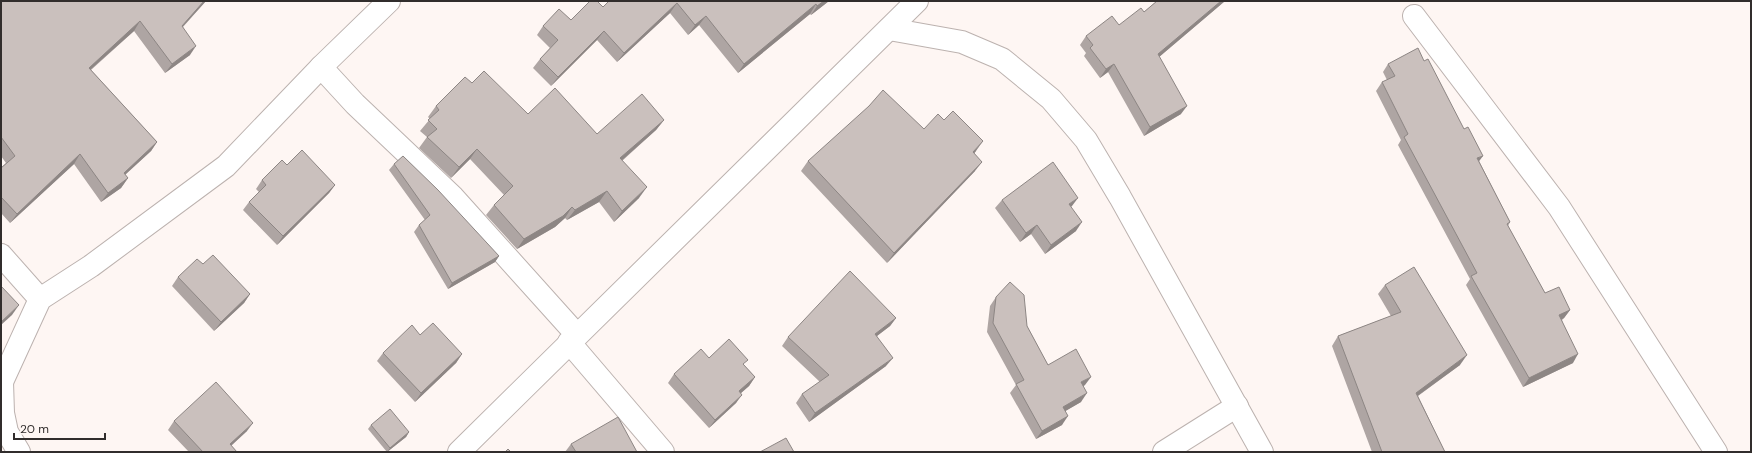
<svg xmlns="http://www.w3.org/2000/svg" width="1752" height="453" viewBox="0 0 1752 453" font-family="'DM Sans',sans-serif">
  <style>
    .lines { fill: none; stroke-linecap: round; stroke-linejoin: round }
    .minor-casing { stroke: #bcb2af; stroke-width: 24 }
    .minor { stroke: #fff; stroke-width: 22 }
    .wall { fill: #aea5a3 }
    .shaded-wall { fill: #8d8684 }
    .building { fill: #cac0bd; stroke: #8d8684 }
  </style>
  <rect width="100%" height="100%" fill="#fef6f3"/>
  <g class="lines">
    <defs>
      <g id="minor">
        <path d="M389,1L321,67L355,104L453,197L577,335"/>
        <path d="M1414,16L1559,207L1716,452"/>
        <path d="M889,29L962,42L1002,59L1051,99L1086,140L1120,197L1262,452"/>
        <path d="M1,255L40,299"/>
        <path d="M569,342L663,452"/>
        <path d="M2,382L3,413L7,432L19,452"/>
        <path d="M1,384L40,299L91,266L226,166L321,67"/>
        <path d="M459,452L917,1"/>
        <path d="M1164,452L1237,406"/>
      </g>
    </defs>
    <use href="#minor" class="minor-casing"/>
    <use href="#minor" class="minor"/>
  </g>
  <g class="wall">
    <path d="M1,1H206L183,27L190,55L165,73L134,31L91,70L157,142L151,151L125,175L128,178L121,188L101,202L74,164L10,223L1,213V168L6,163L1,156Z"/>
    <path d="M609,1H829L811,15L810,14L738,73L699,25L688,35L670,13L617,62L597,40L551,86L533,68L540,59L550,48L537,35L543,26L571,20L603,7Z"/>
    <path d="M1157,1H1225L1159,57L1181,114L1144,136L1108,72L1100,78L1084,56L1086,53L1080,45L1086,36L1119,25L1144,12Z"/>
    <path d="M1388,64L1479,161L1510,222L1508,226L1545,293L1570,310L1564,318L1562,320L1573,363L1523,387L1466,285L1470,279L1398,145L1401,140L1376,91L1382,82L1387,80L1383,72Z"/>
    <path d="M472,83L528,114L597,134L664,120L656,130L622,161L639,198L614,222L599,202L567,220L565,218L555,227L517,249L486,215L494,205L504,195L470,159L451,178L419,148L427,137L420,131L430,119L428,117L436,106Z"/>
    <path d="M924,129L976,151L974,154L975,171L887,263L801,171L808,161Z"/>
    <path d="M394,164L499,256L495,262L448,289L414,232L419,225L425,220L389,170Z"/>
    <path d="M287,165L335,185L329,193L277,245L243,210L249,202L259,192L256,189L262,180Z"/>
    <path d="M1002,200L1071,207L1076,231L1045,254L1031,234L1020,242L995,208Z"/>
    <path d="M203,264L250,294L244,303L214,331L172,286L178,277Z"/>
    <path d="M1385,285L1460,365L1418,396L1445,452H1372L1332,346L1338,336L1391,316L1378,294Z"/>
    <path d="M996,297L1027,326L1048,365L1085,385L1083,386L1081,402L1065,411L1062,425L1036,439L1010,393L1016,385L987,332L990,306Z"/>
    <path d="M896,318L890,326L877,336L886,366L809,422L796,403L802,394L820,382L782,346L788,337Z"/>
    <path d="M420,335L462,354L456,363L415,402L377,361L383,353Z"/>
    <path d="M709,358L744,365L755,377L749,386L741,393L736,403L709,428L668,383L674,374Z"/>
    <path d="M174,421L247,431L231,446L237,452H189L168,430Z"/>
    <path d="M371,425L409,432L406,437L387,452L368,429Z"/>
    <path d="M571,444L637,452H565Z"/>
  </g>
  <g class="shaded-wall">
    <path d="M204,1H206L175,35L182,26Z"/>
    <path d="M824,1H829L811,15L817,6Z"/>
    <path d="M1221,1H1225L1152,63L1158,54Z"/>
    <path d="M677,3L670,13L617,62L624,53Z"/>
    <path d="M816,4L810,14L738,73L744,64Z"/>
    <path d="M706,16L699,25L688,35L695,25Z"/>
    <path d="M140,21L134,31L82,77L89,68Z"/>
    <path d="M604,31L597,40L551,86L558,77Z"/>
    <path d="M196,46L190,55L165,73L172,64Z"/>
    <path d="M1114,64L1108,72L1100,78L1106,69Z"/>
    <path d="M1187,106L1181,114L1144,136L1150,127Z"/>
    <path d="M664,120L656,130L612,169L620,158Z"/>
    <path d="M983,141L976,151L966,162L973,152Z"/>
    <path d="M157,142L151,151L117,182L124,173Z"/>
    <path d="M477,149L470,159L451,178L459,167Z"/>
    <path d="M80,154L74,164L10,223L17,214Z"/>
    <path d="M1483,156L1477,164V158Z"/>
    <path d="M982,162L975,171L887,263L894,253Z"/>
    <path d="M128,178L121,188L101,202L108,193Z"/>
    <path d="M335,185L329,193L277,245L283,236Z"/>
    <path d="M647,187L639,198L614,222L622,211Z"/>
    <path d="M607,191L599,202L567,220L575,210Z"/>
    <path d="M1078,198L1072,206L1063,213L1069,204Z"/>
    <path d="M572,207L565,218L555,227L517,249L524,239Z"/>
    <path d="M1082,222L1076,231L1045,254L1051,245Z"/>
    <path d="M1037,225L1031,234L1020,242L1026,233Z"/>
    <path d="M499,256L495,262L448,289L452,283Z"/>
    <path d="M250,294L244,303L214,331L221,322Z"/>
    <path d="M19,305L12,315L1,325V322Z"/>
    <path d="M1570,310L1564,318L1554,324L1559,315Z"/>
    <path d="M896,318L890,326L869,342L875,334Z"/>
    <path d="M462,354L456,363L415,402L421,393Z"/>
    <path d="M1578,354L1573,363L1523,387L1529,378Z"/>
    <path d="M1467,355L1460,365L1409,402L1416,393Z"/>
    <path d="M893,358L886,366L809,422L815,413Z"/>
    <path d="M755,377L749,386L733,400L739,391Z"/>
    <path d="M1091,377L1085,385L1075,391L1081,382Z"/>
    <path d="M1087,393L1081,402L1057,416L1063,407Z"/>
    <path d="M742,395L736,403L709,428L715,420Z"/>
    <path d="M1068,416L1062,425L1036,439L1042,431Z"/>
    <path d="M253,423L247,431L224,452L230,444Z"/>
    <path d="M409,432L406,437L387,452L390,448Z"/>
  </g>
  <g class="building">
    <path d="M1,1H204L182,26L196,46L172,64L140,21L89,68L157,142L124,173L128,178L108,193L80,154L17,214L1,197V168L15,156L1,137Z"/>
    <path d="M590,1H597L603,7L609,1H824L817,6L816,4L744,64L706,16L695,25L677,3L624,53L604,31L558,77L540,59L558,40L543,26L559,9L571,20Z"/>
    <path d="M1157,1H1221L1158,54L1187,106L1150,127L1114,64L1106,69L1090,48L1093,45L1086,36L1112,16L1119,25L1141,8L1144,12Z"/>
    <path d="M1418,48L1424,61L1428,59L1464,129L1468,127L1483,156L1477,158L1510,222L1507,224L1545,293L1559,287L1570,310L1559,315L1578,354L1529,378L1471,276L1477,273L1404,137L1408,134L1382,82L1395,76L1388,64Z"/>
    <path d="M484,71L528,114L555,88L597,134L642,94L664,120L620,158L647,187L622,211L607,191L575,210L572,207L563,216L524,239L494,205L513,186L477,149L459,167L427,137L437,129L428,120L439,110L436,106L465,77L472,83Z"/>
    <path d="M883,90L924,129L938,114L944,120L953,111L983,141L973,152L982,162L894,253L808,161L869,106Z"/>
    <path d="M302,150L335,185L283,236L249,202L266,185L262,180L282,160L287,165Z"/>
    <path d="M403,156L438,190L499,256L452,283L419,225L430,215L394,164Z"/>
    <path d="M1053,162L1078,198L1069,204L1082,222L1051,245L1037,225L1026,233L1002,200Z"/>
    <path d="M213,255L250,294L221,322L178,277L197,259L203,264Z"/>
    <path d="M1414,267L1467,355L1416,393L1445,452H1382L1338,336L1401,312L1385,285Z"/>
    <path d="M850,271L896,318L875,334L893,358L815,413L802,394L829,375L788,337Z"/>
    <path d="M1010,282L1024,295L1027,326L1048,365L1076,349L1091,377L1081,382L1087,393L1063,407L1068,416L1042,431L1016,384L1024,380L993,323L996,297Z"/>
    <path d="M1,286L19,305L1,322Z"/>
    <path d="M433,323L462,354L421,393L383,353L412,325L420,335Z"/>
    <path d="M729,339L748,360L743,364L755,377L739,391L742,395L715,420L674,374L701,349L709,358Z"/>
    <path d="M216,382L253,423L230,444L237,452H203L174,421Z"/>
    <path d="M390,409L409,432L390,448L371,425Z"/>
    <path d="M618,417L637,452H576L571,444Z"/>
    <path d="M786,438L794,452H760Z"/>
    <path d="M508,449L511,452H505Z"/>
  </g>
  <rect width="1752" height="453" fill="none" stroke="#312d2c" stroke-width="4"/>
  <path d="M14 433v6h91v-6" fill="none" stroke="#312d2c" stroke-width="2"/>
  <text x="20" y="433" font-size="12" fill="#312d2c" stroke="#fef6f3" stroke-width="3" paint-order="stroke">20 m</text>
</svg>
